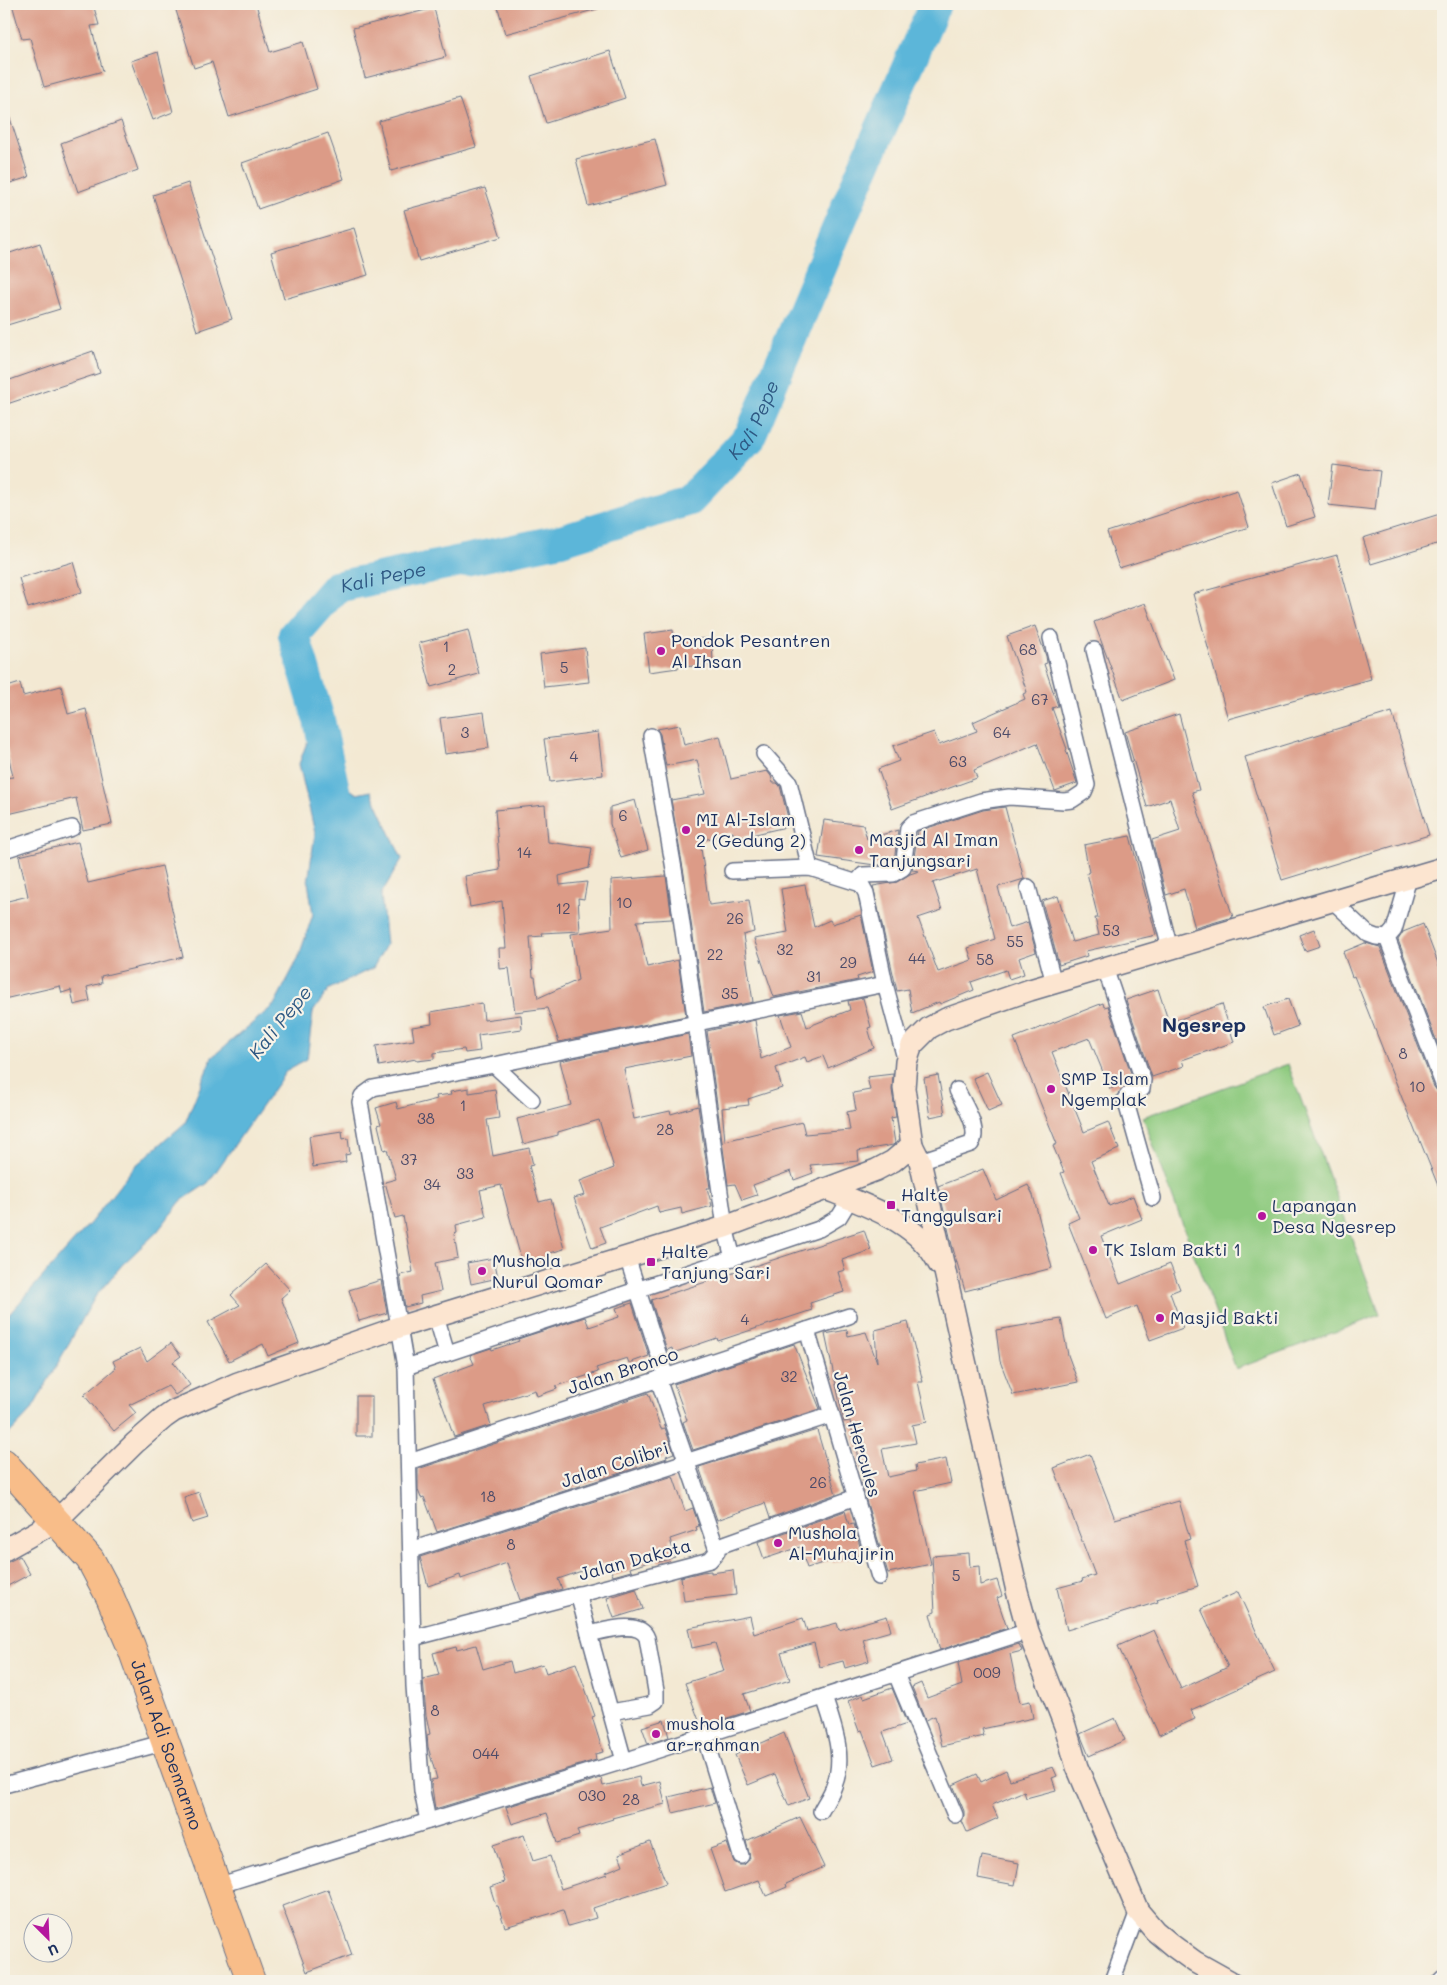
<svg xmlns="http://www.w3.org/2000/svg" width="1447" height="1985" viewBox="0 0 1447 1985" font-family="Mali,sans-serif">
  <style>
    .green { fill: #8eca7f; stroke: #547c6e }
    .water { fill: #5bb6d9; stroke: #3b729c }
    .lines { fill: none; stroke-linecap: round; stroke-linejoin: round }
    .river { stroke: #5bb6d9; stroke-width: 32 }
    .building { fill: #dc9b87; fill-rule: evenodd }
    .street-casing { stroke: #677087; stroke-width: 18 }
    .secondary-casing { stroke: #677087; stroke-width: 24 }
    .highway-casing { stroke: #677087; stroke-width: 30 }
    .street { stroke: #fff; stroke-width: 15 }
    .secondary { stroke: #fce5d0; stroke-width: 21 }
    .highway { stroke: #f8bd89; stroke-width: 28 }
    .poi-dot { fill: #b5179e; stroke: #f7f3e8; stroke-width: 2 }
    .labels { text-anchor: middle; stroke-width: 4.5; stroke-linejoin: round; paint-order: stroke }
    .number-label { font-size: 15px; fill: #4b4a68 }
    .poi-label { font-size: 18px; fill: #1b2f5e; stroke: #f7f3e8; text-anchor: start }
    .street-label { font-size: 18px; fill: #1b2f5e; stroke: #f7f3e8 }
    .water-label { font-size: 19px; font-style: italic; fill: #2e5883; stroke: #f7f3e8 }
    .quarter-label { font-size: 20px; font-weight: bold; fill: #1b2f5e; stroke: #f7f3e8 }
  </style>
  <rect width="100%" height="100%" fill="#f7f3e8"/>
  <filter id="ink" filterUnits="userSpaceOnUse"><feTurbulence type="fractalNoise" baseFrequency=".02" numOctaves="2"/><feDisplacementMap in="SourceGraphic" scale="10" xChannelSelector="R" yChannelSelector="G"/><feConvolveMatrix kernelMatrix="1 2 1 2 8 2 1 2 1" color-interpolation-filters="sRGB"/></filter>
  <filter id="wash" filterUnits="userSpaceOnUse"><feTurbulence type="fractalNoise" baseFrequency=".0096" numOctaves="4" result="noise"/><feDisplacementMap in="SourceGraphic" scale="20" xChannelSelector="R" yChannelSelector="G"/><feGaussianBlur stdDeviation="1.12" result="paint"/><feColorMatrix in="noise" values="0 0 0 0 0 0 0 0 0 0 0 0 0 0 0 0 0 1.4 0 .05"/><feComposite in="paint" operator="in"/></filter>
  <g filter="url(#wash)">
    <rect width="100%" height="100%" fill="#f3e9d3"/>
    <path class="green" d="M1288,1064L1380,1315L1236,1369L1143,1117Z"/>
    <path class="water" d="M307,742L315,750L331,776L357,794L371,791L402,859L381,894L386,945L373,968L329,989L313,1012L307,1059L287,1070L208,1183L181,1201L157,1232L122,1265L95,1297L31,1411L4,1439V1320L91,1222L134,1167L185,1123L212,1057L274,1005L298,959L313,914L308,882L315,833L299,764Z"/>
    <g class="lines">
      <path class="river" id="s1" d="M340,818L319,720L294,635L336,587L561,540L690,500L750,436L849,201L935,4"/>
    </g>
    <g id="blocks">
      <g class="building">
        <path d="M12,4H93L99,25L91,26L103,71L44,87L30,38L22,39Z"/>
        <path d="M174,4H256L270,52L303,42L317,89L229,117L212,62L194,68Z"/>
        <path d="M497,4H600L601,8L505,34Z"/>
        <path d="M434,8L446,57L365,78L353,28Z"/>
        <path d="M610,51L625,98L546,123L531,76Z"/>
        <path d="M158,52L173,112L153,120L131,61Z"/>
        <path d="M460,98L476,147L391,171L379,121Z"/>
        <path d="M4,109H7L29,177L4,185Z"/>
        <path d="M121,121L138,170L78,192L61,143Z"/>
        <path d="M328,133L344,179L258,209L242,163Z"/>
        <path d="M655,139L667,185L588,206L576,159Z"/>
        <path d="M188,183L232,319L197,331L153,195Z"/>
        <path d="M485,188L501,237L419,261L404,210Z"/>
        <path d="M354,228L368,275L284,299L271,252Z"/>
        <path d="M40,243L60,309L4,326V255Z"/>
        <path d="M93,351L100,373L4,405V382Z"/>
        <path d="M1333,465L1380,471L1375,510L1328,505Z"/>
        <path d="M1301,473L1315,517L1286,526L1272,483Z"/>
        <path d="M1237,490L1249,527L1119,568L1107,532Z"/>
        <path d="M1443,513V542L1371,564L1363,538Z"/>
        <path d="M1337,555L1371,679L1228,719L1193,594Z"/>
        <path d="M73,562L82,592L28,608L19,578Z"/>
        <path d="M1145,603L1174,680L1123,700L1094,622Z"/>
        <path d="M1035,626L1046,656L1047,663L1044,664L1058,706L1052,708L1067,749L1066,750L1077,783L1055,791L1037,743L974,770L977,778L892,809L878,769L899,761L893,746L934,732L939,745L977,731L973,722L1025,699L1023,694L1027,692L1007,636Z"/>
        <path d="M468,630L479,674L431,687L419,643Z"/>
        <path d="M673,630L674,640L712,638L713,665L678,667V668L649,672L644,634Z"/>
        <path d="M585,648L589,682L544,687L540,654Z"/>
        <path d="M20,683L23,696L61,686L68,714L86,709L112,824L83,830L76,798L4,815V778L13,777L4,735V688Z"/>
        <path d="M484,712L489,748L445,754L440,718Z"/>
        <path d="M1392,712L1429,835L1282,880L1245,757Z"/>
        <path d="M1179,714L1199,790L1192,792L1233,917L1195,928L1184,889L1166,895L1152,840L1180,831L1170,799L1147,807L1125,732Z"/>
        <path d="M680,725L684,745L720,736L731,779L767,771L771,776L773,783H777L780,786L790,826L734,839L733,832L700,841L709,905L749,900L754,932L743,935L753,1002L704,1012L684,874L671,800L705,794L697,760L666,766L660,734L657,729Z"/>
        <path d="M598,732L603,775L550,782L544,739Z"/>
        <path d="M635,800L648,850L621,858L610,824V807Z"/>
        <path d="M545,805L548,842L592,848L589,868L559,876L560,885L587,882L584,899L578,898L580,931L542,933L543,936L530,937L533,977H535L538,998L578,980L571,934L612,928L611,880L666,876L672,919L637,921L647,967L678,960L686,1016L559,1042L547,1008L515,1012L509,968L500,969L499,948H506L502,901L470,907L465,876L500,870L495,810Z"/>
        <path d="M1005,807L1024,879L998,887L1009,928L1028,922L1036,952L1019,958L1024,974L1009,979L1006,970L971,982L974,990L940,1004L939,1002L912,1013L908,989L897,991L873,886L897,882L910,874L919,871L912,870L918,831L983,810ZM977,869L995,939L968,948L972,960L938,972L918,918L942,910L933,883Z"/>
        <path d="M824,820L863,825L867,839L898,830L894,862L890,865H875L818,857Z"/>
        <path d="M1130,836L1156,935L1086,951L1087,956L1059,965L1042,901L1058,896L1072,942L1099,935L1095,918H1098L1087,873L1089,872L1084,845Z"/>
        <path d="M78,842L88,883L162,866L183,957L101,976L102,983L87,987L90,1001L74,1005L71,990L62,993L60,986L4,999V902L28,896L19,856Z"/>
        <path d="M805,885L814,927L830,920L832,924L861,915L873,972L857,977L858,980L774,997L754,939L788,933L781,889Z"/>
        <path d="M1423,924L1443,976V1058L1398,940L1403,932Z"/>
        <path d="M1314,929L1320,946L1305,951L1299,935Z"/>
        <path d="M1365,943L1380,947L1434,1087L1438,1092L1443,1093V1198L1418,1136H1417L1354,976L1352,977L1343,952Z"/>
        <path d="M1158,989L1169,1023L1222,1004L1234,1042L1182,1060L1184,1066L1152,1077L1126,1000Z"/>
        <path d="M863,998L871,1027L868,1028L874,1048L828,1068L823,1056L807,1062L805,1057L776,1068L782,1088L748,1099L749,1105L722,1108L725,1141L802,1122L805,1134L850,1130L847,1112L856,1110L853,1093L870,1090L867,1077L893,1074L892,1090L896,1117L891,1118L895,1143L893,1145L858,1151L859,1161L810,1165L813,1173L794,1180L791,1171L753,1185L757,1195L742,1200L735,1184L728,1185L707,1031L755,1020L761,1059L791,1047L780,1015L802,1011L807,1027L850,1010L848,1001Z"/>
        <path d="M1288,999L1298,1026L1274,1035L1264,1007Z"/>
        <path d="M482,1003L484,1020L521,1015L522,1029L478,1035L480,1051L465,1053L464,1049L434,1053V1059L417,1061L416,1059L379,1066L376,1046L414,1040L412,1027L432,1024L431,1012Z"/>
        <path d="M1103,1003L1104,1007L1108,1006L1133,1079L1110,1089L1089,1038L1052,1052L1084,1132L1108,1122L1119,1149L1091,1161L1109,1206L1133,1196L1142,1219L1101,1236L1120,1284L1170,1264L1180,1289L1170,1293L1183,1328L1150,1340L1137,1306L1106,1319L1068,1223L1079,1218L1061,1173L1064,1172L1053,1146L1057,1144L1014,1038Z"/>
        <path d="M688,1034L691,1056L624,1069L634,1119L670,1111L671,1114L698,1106L710,1188H707L712,1206L682,1214L681,1208L659,1213L657,1206L600,1227L606,1243L592,1248L574,1198L585,1195L580,1181L614,1168L599,1120L558,1132V1135L523,1144L517,1119L571,1105L560,1061Z"/>
        <path d="M987,1072L1002,1105L988,1111L973,1078Z"/>
        <path d="M938,1075L945,1114L930,1117L924,1078Z"/>
        <path d="M469,1088V1093L495,1089L499,1118L487,1120L493,1156L529,1148L533,1165L529,1166L539,1202L551,1199L564,1249L547,1254L548,1259L523,1266L501,1185L480,1190L486,1217L456,1225L457,1233L454,1234L458,1258L435,1263L441,1291L420,1296L421,1303L405,1307L400,1275L413,1272L403,1216L395,1218L385,1182L396,1179L387,1149L384,1150L378,1125L381,1124L376,1108L396,1102L398,1109L437,1099L436,1096L452,1094L451,1091Z"/>
        <path d="M342,1131L343,1139L348,1138L350,1154L345,1155L346,1162L313,1167L309,1136Z"/>
        <path d="M983,1169L996,1200L1028,1185L1033,1195L1052,1268L965,1291L952,1245L938,1186Z"/>
        <path d="M864,1230L871,1250L842,1260L845,1270L838,1272L844,1292L810,1303L812,1310L718,1341L717,1338L673,1353L672,1348L667,1350L651,1300Z"/>
        <path d="M494,1258L498,1278L471,1284L467,1263Z"/>
        <path d="M266,1264L290,1290L281,1298L299,1343L268,1356L263,1344L229,1361L208,1322L240,1305L231,1295Z"/>
        <path d="M381,1280L387,1313L359,1321L349,1290Z"/>
        <path d="M632,1303L649,1356L629,1363L627,1358L596,1368L598,1372L556,1386L557,1389L537,1396L535,1390L485,1406L491,1425L454,1437L433,1379L474,1364L470,1355L491,1348L492,1350L519,1341L518,1339L585,1317L589,1327L619,1317L616,1308Z"/>
        <path d="M1061,1319L1068,1355L1078,1382L1013,1395L1000,1361L996,1330Z"/>
        <path d="M908,1322L923,1382H918L927,1422L912,1425L916,1443L882,1449L888,1477L916,1471L915,1465L946,1459L951,1483L915,1491L931,1564L888,1573L862,1487L864,1486L850,1421L844,1422L825,1334L847,1330L848,1336L866,1332L877,1362L875,1330Z"/>
        <path d="M171,1343L181,1356L173,1362L190,1385L175,1395L168,1386L129,1405L136,1413L114,1431L84,1395L116,1368L113,1361L140,1348L147,1361Z"/>
        <path d="M794,1344L820,1409L693,1450L683,1422L687,1420L674,1384Z"/>
        <path d="M648,1393L661,1429L665,1428L674,1453L666,1456L667,1458L437,1532L424,1497L421,1498L418,1490V1469Z"/>
        <rect x="356" y="1396" width="16" height="40"/>
        <path d="M817,1430L836,1494L770,1518L765,1503L717,1520L699,1467Z"/>
        <path d="M1090,1454L1115,1519L1179,1501L1190,1539L1184,1541L1198,1586L1157,1599L1158,1602L1067,1630L1057,1588L1083,1581L1082,1579L1095,1575L1054,1468Z"/>
        <path d="M673,1476L685,1511L693,1508L699,1526L696,1527L697,1530L670,1539L675,1557L659,1562L658,1559L630,1568L631,1571L613,1576L608,1562L558,1579L562,1589L520,1600L507,1563L461,1579L460,1575L428,1586L420,1557Z"/>
        <path d="M199,1492L208,1518L192,1523L184,1497Z"/>
        <path d="M845,1511L849,1525L854,1524L862,1554L833,1563L832,1560L807,1568L800,1547L764,1559L758,1542Z"/>
        <path d="M969,1553L970,1567L979,1566L980,1585L997,1580L1002,1596L997,1598L1007,1628L940,1650L930,1614L935,1612L932,1556Z"/>
        <path d="M20,1556L30,1574L4,1588V1564Z"/>
        <path d="M733,1570L736,1595L684,1601L681,1577L702,1572L711,1571V1573Z"/>
        <path d="M636,1589L643,1609L614,1618L607,1598Z"/>
        <path d="M1238,1592L1275,1672L1191,1710L1195,1719L1159,1735L1118,1646L1154,1630L1181,1689L1228,1667L1201,1609Z"/>
        <path d="M750,1616L754,1634L803,1618L807,1631L837,1623L839,1630L887,1616L891,1631L863,1639L869,1661L845,1668L843,1661L820,1667L814,1643L781,1653L790,1680L744,1694L750,1711L701,1726L685,1683L724,1671L715,1643L692,1648L688,1628Z"/>
        <path d="M1019,1644L1022,1651L1010,1654L1020,1703L1030,1701L1033,1718L982,1729L984,1736L942,1746L935,1716L925,1720L912,1687L921,1683L927,1698L962,1685L958,1663Z"/>
        <path d="M476,1645L483,1669L510,1661L513,1673L543,1664L546,1673L576,1663L595,1716L592,1717L603,1752L595,1754L596,1760L435,1809L431,1780L437,1779L428,1747L427,1735L430,1734L426,1715L423,1679L439,1675L433,1653L456,1647L457,1650Z"/>
        <path d="M892,1688L907,1724L883,1732L893,1759L875,1765L862,1730L859,1731L848,1701L863,1695L864,1698Z"/>
        <path d="M1115,1718L1125,1740L1089,1756L1080,1734Z"/>
        <path d="M664,1720L669,1737L648,1744L642,1727Z"/>
        <path d="M784,1733L809,1798L789,1806L775,1774L748,1785L735,1755Z"/>
        <path d="M1053,1767L1057,1776L1052,1778L1056,1790L1026,1798L1024,1791L992,1805L998,1818L967,1832L962,1821L964,1817V1811L953,1785L977,1774L981,1782L1006,1770L1010,1780Z"/>
        <path d="M639,1777L641,1786L660,1781L665,1804L612,1818L613,1819L577,1830L579,1836L557,1843L547,1813L512,1824L506,1807L601,1778L603,1786Z"/>
        <path d="M710,1787L715,1803L673,1813L669,1797Z"/>
        <path d="M800,1817L824,1867L786,1884L787,1887L766,1896L759,1880L725,1892L710,1849L727,1843L734,1862L739,1865H744L750,1858L746,1841Z"/>
        <path d="M524,1835L533,1861L550,1856L561,1889L607,1874L606,1872L623,1865L619,1854L650,1842L666,1883L593,1908L596,1918L568,1926L563,1910L505,1927L498,1906H496L490,1887L505,1882L493,1845Z"/>
        <path d="M982,1856L1019,1863L1015,1885L978,1878Z"/>
        <path d="M328,1889L352,1955L307,1972L282,1906Z"/>
      </g>
    </g>
  </g>
  <g filter="url(#ink)">
    <use href="#blocks" fill-opacity="0" stroke="#677087" stroke-width="1"/>
    <g class="lines">
      <defs>
        <g id="street">
          <path d="M1094,650L1170,949"/>
          <path d="M651,736L675,875L725,1227L733,1258"/>
          <path d="M764,754L789,782L810,868"/>
          <path d="M4,850L72,828"/>
          <path d="M732,871L810,868L861,884L866,893L885,984L906,1062"/>
          <path d="M1409,878L1394,930L1387,938L1443,1084"/>
          <path d="M857,882L863,875L893,874L903,868L908,828L913,823L981,801L1009,797L1064,801L1072,800L1084,792L1087,785L1051,638"/>
          <path d="M1028,887L1054,983"/>
          <path d="M1333,901L1368,934L1376,937L1387,938"/>
          <path d="M1105,968L1143,1080L1142,1089L1128,1095L1125,1099L1153,1198"/>
          <path d="M494,1065L532,1100"/>
          <path d="M920,1161L971,1144C981,1129 964,1105 957,1090"/>
          <path d="M627,1257L666,1377"/>
          <path d="M436,1316L447,1353"/>
          <path d="M807,1330L879,1577"/>
          <path d="M406,1367L819,1229L839,1217L850,1199"/>
          <path d="M658,1379L716,1547"/>
          <path d="M409,1462L849,1316"/>
          <path d="M411,1550L832,1415"/>
          <path d="M578,1594L624,1761"/>
          <path d="M589,1634C604,1631 640,1619 647,1638L656,1691V1701L650,1705L611,1712"/>
          <path d="M413,1638L710,1560L717,1552L716,1547L856,1497"/>
          <path d="M896,1674L955,1815"/>
          <path d="M704,1735L741,1856"/>
          <path d="M4,1785L166,1742"/>
          <path d="M821,1811C825,1803 831,1795 834,1786C846,1756 833,1725 824,1697"/>
          <path d="M428,1821L422,1791L414,1686L406,1367L360,1102L362,1096L373,1088L494,1065L885,984"/>
          <path d="M217,1886L624,1761L1028,1631"/>
          <path d="M1112,1981L1138,1911"/>
          <path d="M1440,1981L1443,1978"/>
        </g>
        <g id="secondary">
          <path d="M912,1145L920,1161L1017,1591L1028,1631L1065,1726L1077,1767L1138,1911L1155,1931L1173,1946L1195,1962L1229,1981"/>
          <path d="M826,1189C867,1206 919,1222 939,1264"/>
          <path d="M4,1550L56,1521L135,1443L164,1418L174,1411L199,1400L238,1383L399,1327L725,1227L876,1170L893,1161L912,1145L904,1088L906,1062L912,1045L929,1028L946,1019L1030,990L1443,868"/>
        </g>
        <g id="highway">
          <path id="s2" d="M4,1463L90,1559L110,1597L131,1646L251,1981"/>
        </g>
      </defs>
      <use href="#street" class="street-casing"/>
      <use href="#secondary" class="secondary-casing"/>
      <use href="#highway" class="highway-casing"/>
      <use href="#street" class="street"/>
      <use href="#secondary" class="secondary"/>
      <use href="#highway" class="highway"/>
    </g>
  </g>
  <g class="poi-dot">
    <circle cx="661" cy="651" r="5"/>
    <circle cx="686" cy="830" r="5"/>
    <circle cx="859" cy="850" r="5"/>
    <circle cx="1051" cy="1089" r="5"/>
    <rect x="886" y="1200" width="10" height="10" rx="2.5"/>
    <circle cx="1262" cy="1216" r="5"/>
    <circle cx="1093" cy="1250" r="5"/>
    <rect x="646" y="1257" width="10" height="10" rx="2.5"/>
    <circle cx="482" cy="1271" r="5"/>
    <circle cx="1160" cy="1318" r="5"/>
    <circle cx="778" cy="1543" r="5"/>
    <circle cx="656" cy="1734" r="5"/>
  </g>
  <g class="labels">
    <g class="number-label">
      <text x="446" y="652">1</text>
      <text x="1028" y="655">68</text>
      <text x="564" y="673">5</text>
      <text x="452" y="675">2</text>
      <text x="1040" y="705">67</text>
      <text x="465" y="738">3</text>
      <text x="1002" y="738">64</text>
      <text x="574" y="762">4</text>
      <text x="958" y="767">63</text>
      <text x="623" y="821">6</text>
      <text x="524" y="858">14</text>
      <text x="624" y="908">10</text>
      <text x="563" y="914">12</text>
      <text x="735" y="924">26</text>
      <text x="1111" y="936">53</text>
      <text x="1015" y="947">55</text>
      <text x="785" y="955">32</text>
      <text x="715" y="960">22</text>
      <text x="917" y="964">44</text>
      <text x="985" y="965">58</text>
      <text x="848" y="968">29</text>
      <text x="814" y="982">31</text>
      <text x="730" y="999">35</text>
      <text x="1403" y="1059">8</text>
      <text x="1417" y="1092">10</text>
      <text x="463" y="1111">1</text>
      <text x="426" y="1124">38</text>
      <text x="665" y="1135">28</text>
      <text x="409" y="1165">37</text>
      <text x="465" y="1179">33</text>
      <text x="432" y="1190">34</text>
      <text x="745" y="1325">4</text>
      <text x="789" y="1382">32</text>
      <text x="818" y="1488">26</text>
      <text x="488" y="1502">18</text>
      <text x="511" y="1550">8</text>
      <text x="956" y="1581">5</text>
      <text x="987" y="1678">009</text>
      <text x="435" y="1716">8</text>
      <text x="486" y="1759">044</text>
      <text x="592" y="1801">030</text>
      <text x="631" y="1805">28</text>
    </g>
    <g class="poi-label">
      <text x="671" y="647">Pondok Pesantren<tspan x="671" dy="21">Al Ihsan</tspan></text>
      <text x="696" y="826">MI Al-Islam<tspan x="696" dy="21">2 (Gedung 2)</tspan></text>
      <text x="869" y="846">Masjid Al Iman<tspan x="869" dy="21">Tanjungsari</tspan></text>
      <text x="1061" y="1085">SMP Islam<tspan x="1061" dy="21">Ngemplak</tspan></text>
      <text x="901" y="1201">Halte<tspan x="901" dy="21">Tanggulsari</tspan></text>
      <text x="1272" y="1212">Lapangan<tspan x="1272" dy="21">Desa Ngesrep</tspan></text>
      <text x="1103" y="1256">TK Islam Bakti 1</text>
      <text x="661" y="1258">Halte<tspan x="661" dy="21">Tanjung Sari</tspan></text>
      <text x="492" y="1267">Mushola<tspan x="492" dy="21">Nurul Qomar</tspan></text>
      <text x="1170" y="1324">Masjid Bakti</text>
      <text x="788" y="1539">Mushola<tspan x="788" dy="21">Al-Muhajirin</tspan></text>
      <text x="666" y="1730">mushola<tspan x="666" dy="21">ar-rahman</tspan></text>
    </g>
    <g class="street-label">
      <text transform="translate(623 1371) rotate(-18)" y="6">Jalan Bronco</text>
      <text transform="translate(857 1434) rotate(74)" y="6">Jalan Hercules</text>
      <text transform="translate(615 1465) rotate(-18)" y="6">Jalan Colibri</text>
      <text transform="translate(635 1560) rotate(-15)" y="6">Jalan Dakota</text>
      <text dy="6" stroke="none"><textPath href="#s2" startOffset="330">Jalan Adi Soemarmo</textPath></text>
    </g>
    <g class="water-label">
      <text dy="7" stroke="none"><textPath href="#s1" startOffset="721">Kali Pepe</textPath></text>
      <text dy="7" stroke="none"><textPath href="#s1" startOffset="301">Kali Pepe</textPath></text>
      <text transform="translate(280 1022) rotate(-51)" y="7">Kali Pepe</text>
    </g>
    <g class="quarter-label">
      <text x="1204" y="1032">Ngesrep</text>
    </g>
  </g>
  <rect width="1447" height="1985" fill="none" stroke="#f7f3e8" stroke-width="20"/>
  <g transform="translate(48 1938) rotate(156)"><circle r="24" fill="#f7f3e8" stroke="#9fa5b1"/>
  <path d="M0-4L9 19L0 12L-9 19Z" fill="#b5179e"/>
  <text y="-8" font-size="14" font-weight="bold" text-anchor="middle" fill="#1b2f5e">U</text>
  </g>
</svg>
